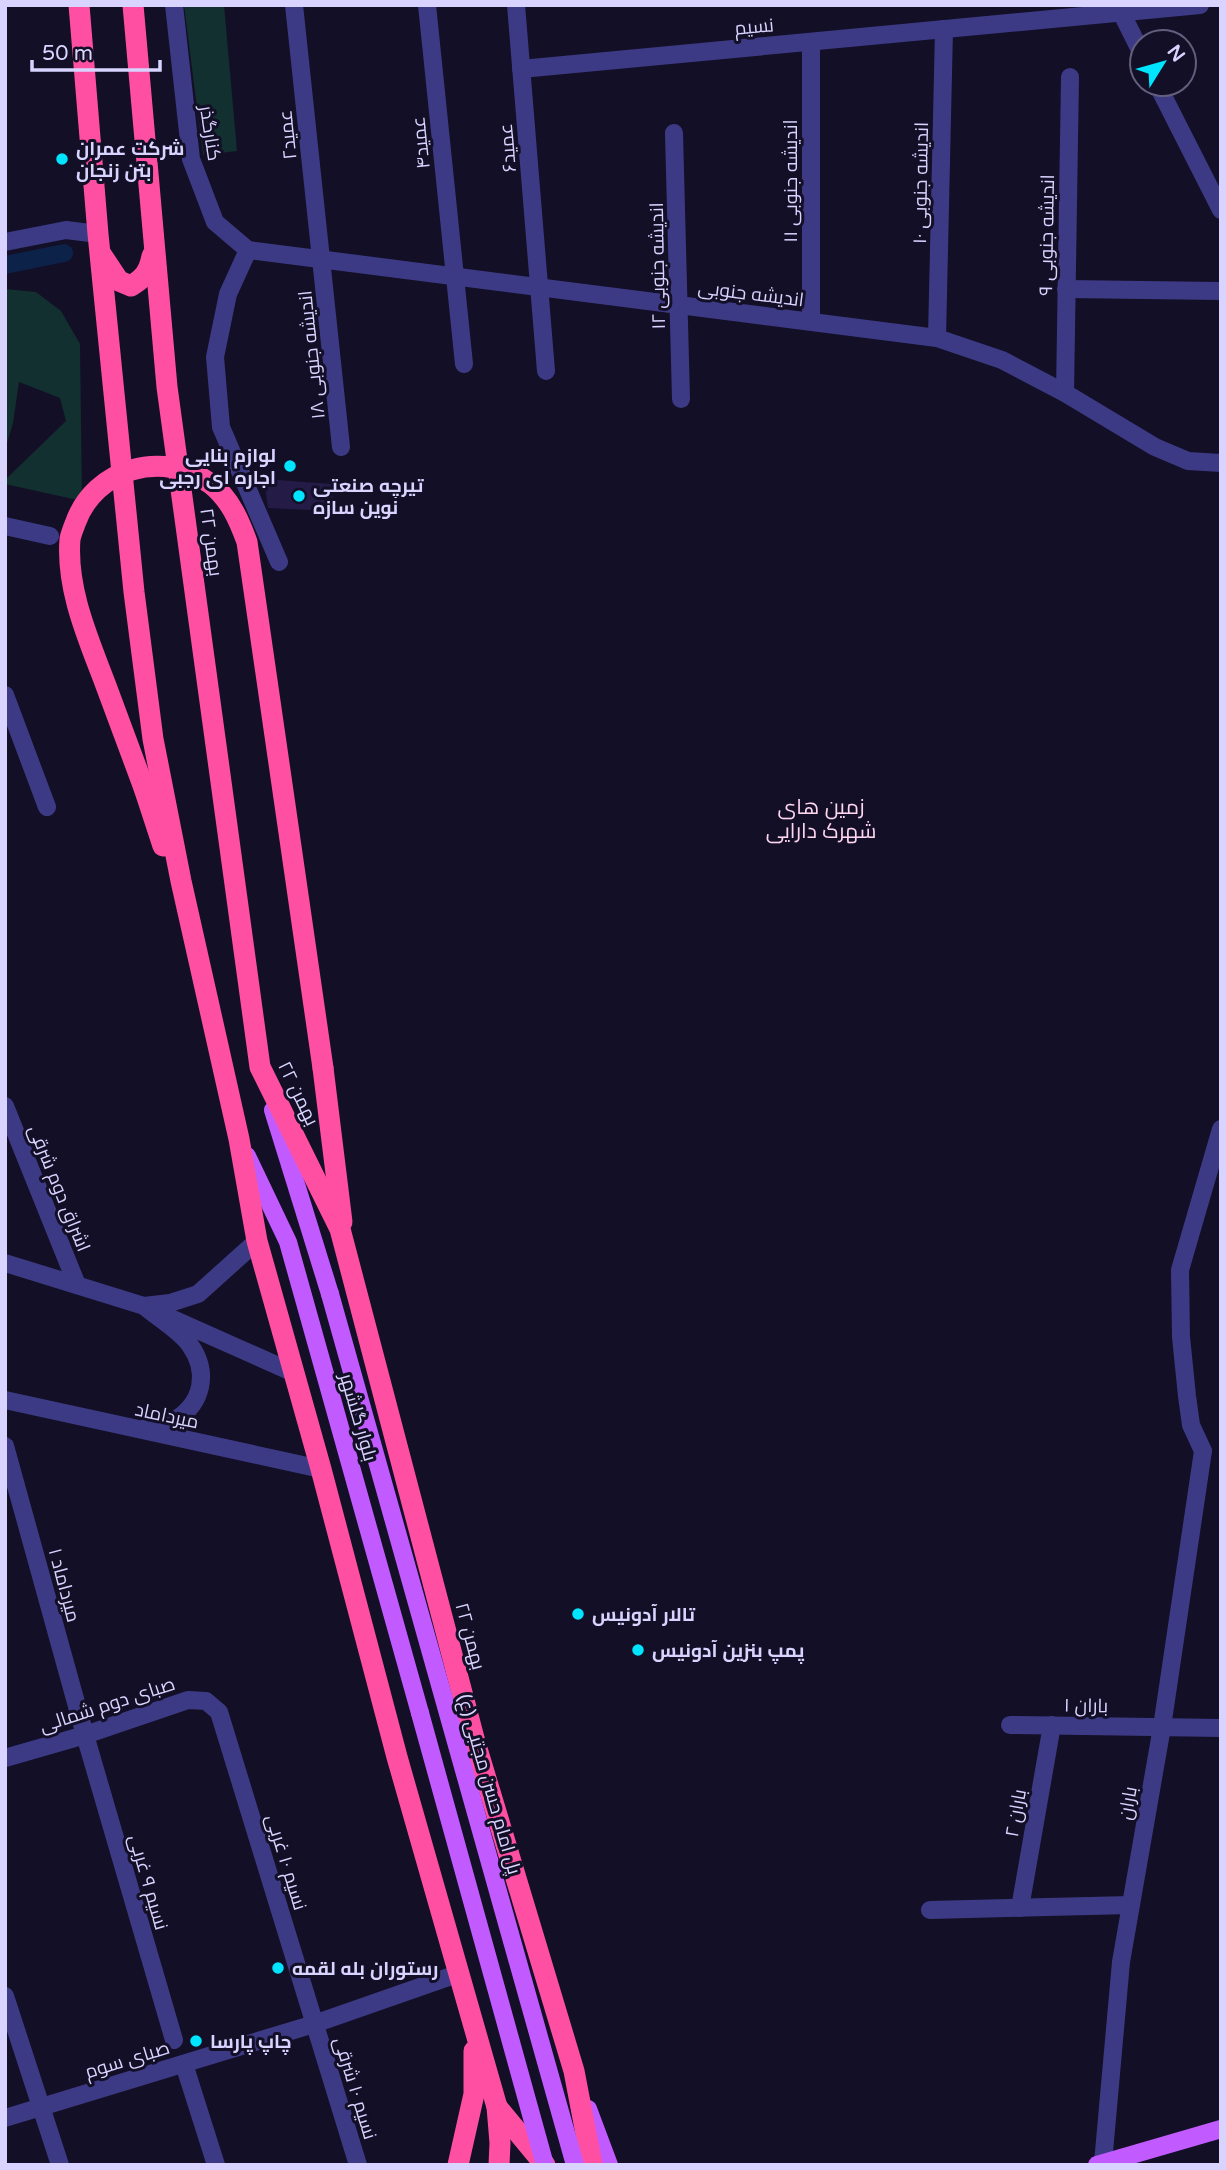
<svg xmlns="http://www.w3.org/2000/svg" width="1226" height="2170" viewBox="0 0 1226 2170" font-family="'Varela Round',Cairo,sans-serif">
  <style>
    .green { fill: #12302f }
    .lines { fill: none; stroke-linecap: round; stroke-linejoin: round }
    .canal { stroke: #0c2248; stroke-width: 18 }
    .building { fill: #241b47 }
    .minor { stroke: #3d3a85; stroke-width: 18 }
    .major { stroke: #c25bff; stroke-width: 18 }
    .highway { stroke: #ff4fa3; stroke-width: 21 }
    .major-bridge { stroke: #c25bff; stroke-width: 18 }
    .highway-bridge { stroke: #ff4fa3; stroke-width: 21 }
    .poi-dot { fill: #00e5ff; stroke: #130f26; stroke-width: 2.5 }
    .labels { text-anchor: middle; stroke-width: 6; stroke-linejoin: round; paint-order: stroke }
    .street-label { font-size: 19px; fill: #d9d4ff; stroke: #130f26 }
    .poi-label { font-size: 19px; font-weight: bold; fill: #d9d4ff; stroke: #130f26; text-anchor: start }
    .neighbourhood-label { font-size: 21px; fill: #ffd6f0; stroke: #130f26 }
  </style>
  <rect width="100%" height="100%" fill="#130f26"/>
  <g class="green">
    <path d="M184,5H224L237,151L203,155Z"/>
    <path d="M5,289L36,292L61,311L80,344L82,501L5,484V480L66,421L60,398L19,382L13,423L5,450Z"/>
  </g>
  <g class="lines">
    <path class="canal" d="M5,265L64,253"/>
  </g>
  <path class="building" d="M264,479L332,484L333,511L268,508Z"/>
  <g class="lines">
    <g class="minor">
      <path d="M174,5L191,159L215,222L248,250"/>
      <path d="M294,5L341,447"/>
      <path d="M427,5L464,364"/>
      <path d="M516,5L546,371"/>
      <path d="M1121,12L1142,54"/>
      <path d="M521,69L1200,5"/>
      <path d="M1157,84L1221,210"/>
      <path d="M674,133L681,399"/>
      <path d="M5,242L66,230L98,234"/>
      <path d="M248,250L937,338L1002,360L1065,393L1155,447L1188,461L1221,463"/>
      <path d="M248,250L228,294L215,357L221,427L279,562"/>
      <path d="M1066,289L1221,291"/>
      <path d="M811,321V42"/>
      <path d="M937,338L944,29"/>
      <path d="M1065,393L1070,77"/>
      <path d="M5,526L50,536"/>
      <path d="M5,695L47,807"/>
      <path d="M5,1106L77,1285"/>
      <path d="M5,1263L144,1306L170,1303L198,1294L257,1241"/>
      <path d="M166,1316L292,1372"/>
      <path d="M5,1400L321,1469"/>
      <path d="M143,1429C153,1426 166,1425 175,1420C203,1403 209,1372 190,1345C179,1330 158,1318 144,1306"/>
      <path d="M5,1446L85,1735L174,2040"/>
      <path d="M1203,1451L1191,1425L1187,1396L1181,1337L1180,1270L1221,1129"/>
      <path d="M1010,1725L1221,1728"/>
      <path d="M5,1758L85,1735L188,1700L206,1701L219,1712L358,2165"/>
      <path d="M1020,1908L1052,1725"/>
      <path d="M930,1910L1131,1905"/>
      <path d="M5,1996L60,2165"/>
      <path d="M184,2064L216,2165"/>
      <path d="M5,2118L314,2024L460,1973"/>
      <path d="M1103,2163L1121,1962L1162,1727L1203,1451"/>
    </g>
    <g class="major">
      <path d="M273,1110L330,1294"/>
      <path d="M247,1156L288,1242L420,1713"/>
      <path d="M588,2109L609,2165"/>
      <path d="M1097,2165L1221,2129"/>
    </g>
    <g class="highway">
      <path d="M79,5L98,234L134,592L153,739L181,881L239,1139L257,1241L321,1469L397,1757L497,2107L500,2143L499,2165"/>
      <path d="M133,5L167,387L260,1067L340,1229L475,1742L574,2071L592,2165"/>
      <path d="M101,254L119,281L131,286C144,278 149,272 152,256"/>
      <path d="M144,788L163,846"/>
      <path d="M323,1068L342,1222"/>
      <path d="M497,2107L545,2165"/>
      <path d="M458,2165L474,2094V2051"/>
    </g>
    <g class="major-bridge">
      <path d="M330,1294L575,2165"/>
      <path d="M420,1713L545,2165"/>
    </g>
    <path class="highway-bridge" d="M144,788C131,753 118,718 105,683C88,638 66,589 70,539C71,534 73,529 75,524C94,468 163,449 211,484C230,499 239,520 247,542L323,1068"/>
  </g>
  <g class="poi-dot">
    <circle cx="62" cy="159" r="7"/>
    <circle cx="290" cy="466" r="7"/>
    <circle cx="299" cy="496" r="7"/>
    <circle cx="578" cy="1614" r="7"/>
    <circle cx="638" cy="1650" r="7"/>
    <circle cx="278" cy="1968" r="7"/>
    <circle cx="196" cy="2041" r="7"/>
  </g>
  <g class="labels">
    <g class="street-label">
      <text transform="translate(754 26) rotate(-5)" y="7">نسیم</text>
      <text transform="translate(211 133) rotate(81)" y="7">کنارگذر</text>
      <text transform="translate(287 135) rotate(-96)" y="7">عمید۲</text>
      <text transform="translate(420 143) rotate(-96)" y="7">عمید۴</text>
      <text transform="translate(507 148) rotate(-95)" y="7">عمید۶</text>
      <text transform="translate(790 181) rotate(-90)" y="7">اندیشه جنوبی ۱۱</text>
      <text transform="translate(920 183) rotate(-89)" y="7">اندیشه جنوبی ۱۰</text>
      <text transform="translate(1046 235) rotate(-89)" y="7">اندیشه جنوبی ۹</text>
      <text transform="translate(657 266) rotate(-91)" y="7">اندیشه جنوبی ۱۲</text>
      <text transform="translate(751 293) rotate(7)" y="7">اندیشه جنوبی</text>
      <text transform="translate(311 355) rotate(-96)" y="7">اندیشه جنوبی ۱۸</text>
      <text transform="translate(212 542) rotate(82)" y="7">۲۲ بهمن</text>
      <text transform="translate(299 1093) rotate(64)" y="7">۲۲ بهمن</text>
      <text transform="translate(60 1188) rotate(68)" y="7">اشراق دوم شرقی</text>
      <text transform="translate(167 1415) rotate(12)" y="7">میرداماد</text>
      <text transform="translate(359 1417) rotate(74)" y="7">بلوار گلشهر</text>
      <text transform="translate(65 1585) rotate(75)" y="7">میرداماد ۱</text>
      <text transform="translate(471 1636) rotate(75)" y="7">۲۲ بهمن</text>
      <text transform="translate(107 1704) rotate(-18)" y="7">صبای دوم شمالی</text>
      <text transform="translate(1086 1705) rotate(1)" y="7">باران ۱</text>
      <text transform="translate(490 1784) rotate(74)" y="7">پل امام حسن مجتبی (ع)</text>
      <text transform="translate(1127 1803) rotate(-80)" y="7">باران</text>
      <text transform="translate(1015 1813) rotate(-80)" y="7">باران ۲</text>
      <text transform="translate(287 1862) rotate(73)" y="7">نسیم ۱۰ غربی</text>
      <text transform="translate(149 1882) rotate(74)" y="7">نسیم ۹ غربی</text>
      <text transform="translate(127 2059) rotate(-17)" y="7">صبای سوم</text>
      <text transform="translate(356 2088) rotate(73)" y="7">نسیم ۱۰ شرقی</text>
    </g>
    <g class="poi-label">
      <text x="76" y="155">شرکت عمران<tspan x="76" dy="22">بتن زنجان</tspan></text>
      <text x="276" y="462" text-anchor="end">لوازم بنایی<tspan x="276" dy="22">اجاره ای رجبی</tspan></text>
      <text x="313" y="492">تیرچه صنعتی<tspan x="313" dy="22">نوین سازه</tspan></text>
      <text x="592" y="1621">تالار آدونیس</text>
      <text x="652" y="1657">پمپ بنزین آدونیس</text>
      <text x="292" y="1975">رستوران بله لقمه</text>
      <text x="210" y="2048">چاپ پارسا</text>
    </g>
    <g class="neighbourhood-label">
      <text x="821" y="814">زمین های<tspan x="821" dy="24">شهرک دارایی</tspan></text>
    </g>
  </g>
  <rect width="1226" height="2170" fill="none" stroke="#d9d4ff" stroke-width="14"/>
  <g transform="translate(1163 63) rotate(53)"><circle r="33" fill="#130f26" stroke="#625e7d" stroke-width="2"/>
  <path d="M0-5L12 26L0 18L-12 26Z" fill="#00e5ff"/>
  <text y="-10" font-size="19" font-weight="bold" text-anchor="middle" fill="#d9d4ff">N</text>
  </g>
  <path d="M32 60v10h128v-10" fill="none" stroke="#d9d4ff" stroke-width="3.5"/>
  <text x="42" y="60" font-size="21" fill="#d9d4ff" stroke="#130f26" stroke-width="5" paint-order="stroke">50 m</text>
</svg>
